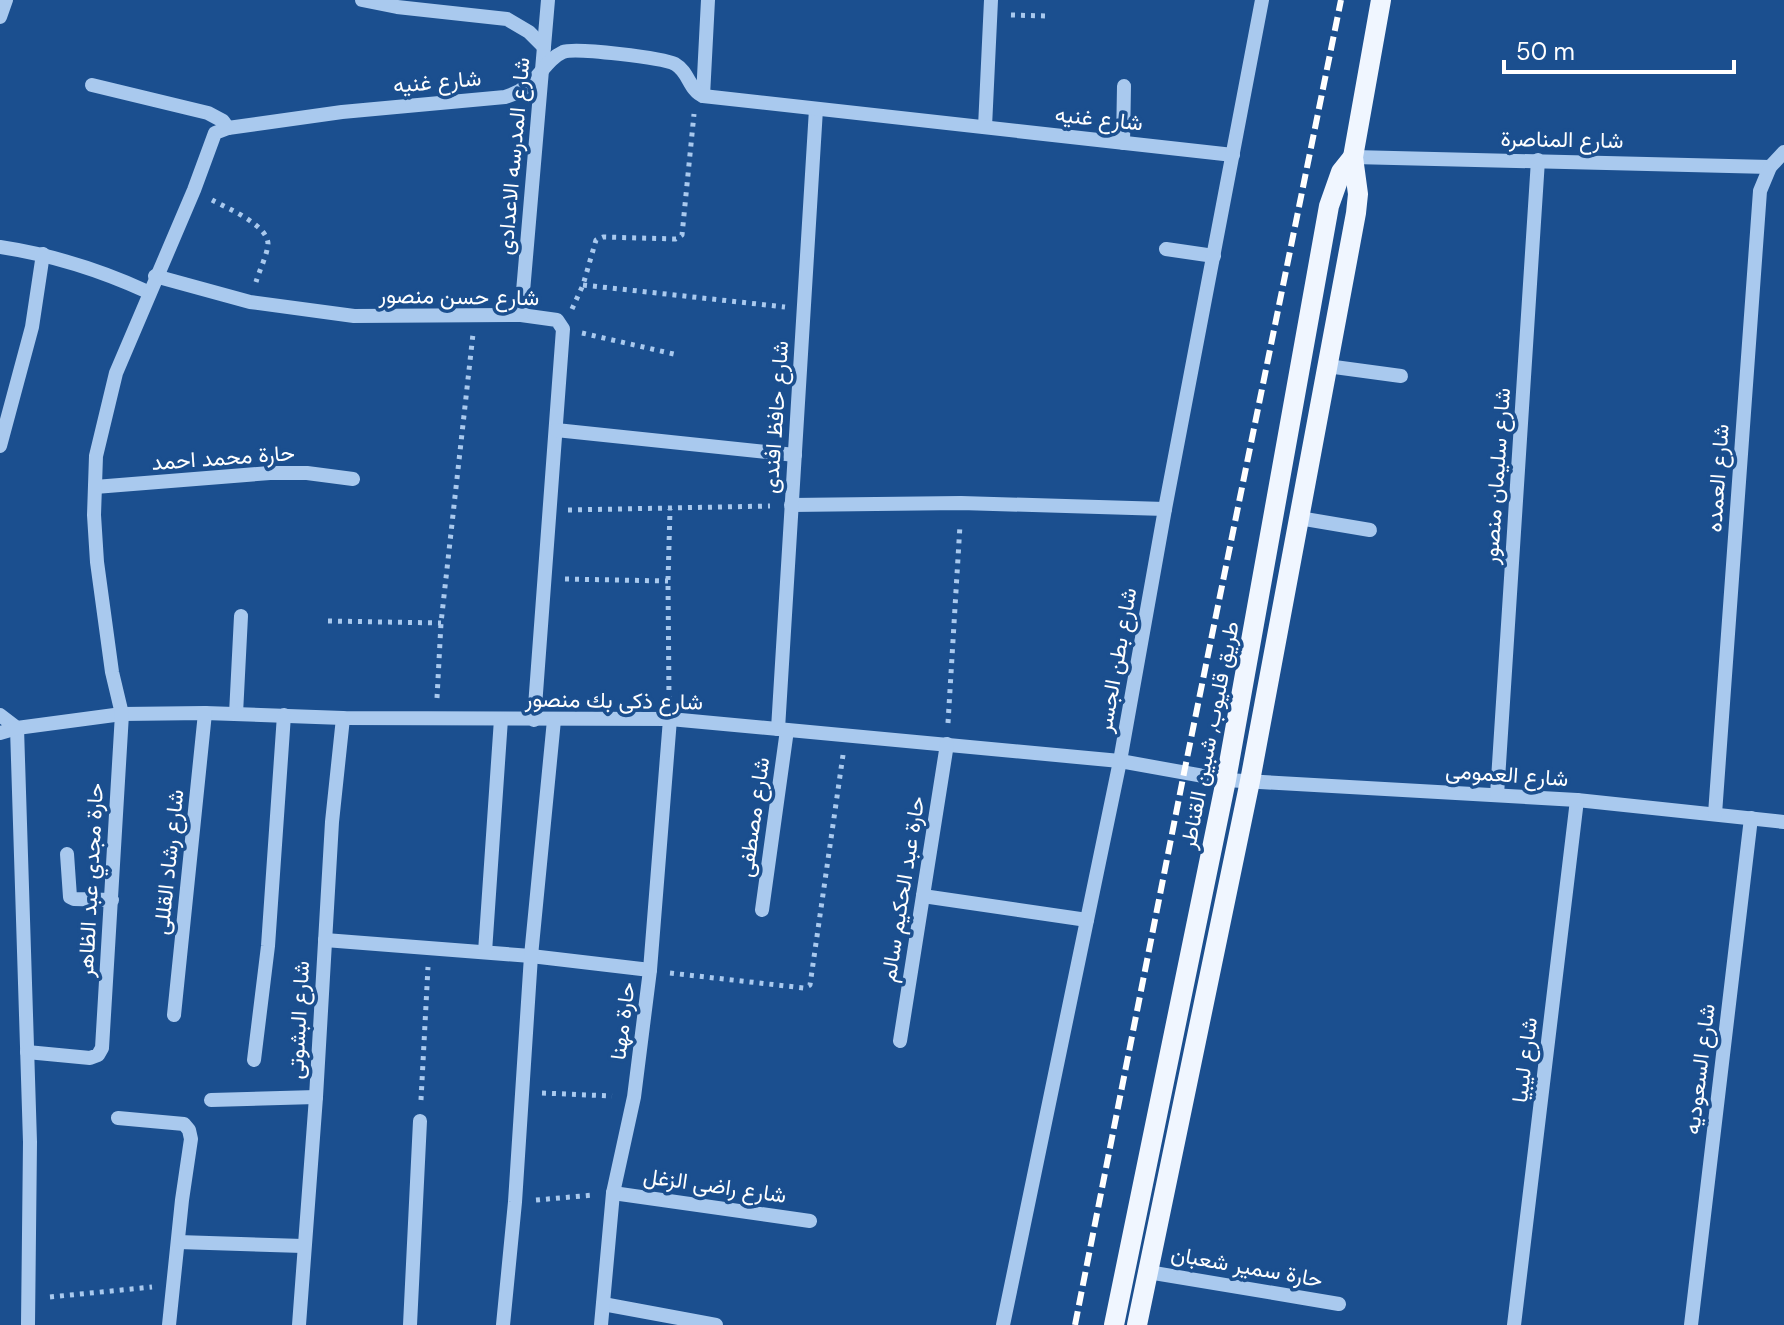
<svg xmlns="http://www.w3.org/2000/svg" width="1784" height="1325" viewBox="0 0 1784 1325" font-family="'DM Sans',Vazirmatn,sans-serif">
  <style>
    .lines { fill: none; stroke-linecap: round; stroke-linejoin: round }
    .path { stroke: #a9c9ee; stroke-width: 5; stroke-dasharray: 4 6; stroke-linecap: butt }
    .minor { stroke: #a9c9ee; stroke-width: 14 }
    .major { stroke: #f0f6ff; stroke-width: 20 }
    .rail { stroke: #fff; stroke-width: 6; stroke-dasharray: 14 6; stroke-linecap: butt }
    .labels { text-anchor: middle; stroke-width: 7; stroke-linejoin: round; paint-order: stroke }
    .street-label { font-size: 22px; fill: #fff; stroke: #1b4f8f }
  </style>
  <rect width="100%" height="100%" fill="#1b4f8f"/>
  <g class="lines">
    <g class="path">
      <path d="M1011,15L1046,16"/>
      <path d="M212,200C227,208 268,225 268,244C267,256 259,271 256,282"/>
      <path d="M583,285L785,307"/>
      <path d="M572,309L583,285L596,240L603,237L676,239L682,235L694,114"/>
      <path d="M582,333L678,355"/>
      <path d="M568,510L770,506"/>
      <path d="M565,579L668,581"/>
      <path d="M328,621L441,623"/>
      <path d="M437,698L441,623L473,334"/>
      <path d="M669,700L668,581L670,509"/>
      <path d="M948,723L960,525"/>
      <path d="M670,973L804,988L810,985L843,755"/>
      <path d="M542,1093L612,1096"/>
      <path d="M421,1100L428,967"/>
      <path d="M536,1200L594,1195"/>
      <path d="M50,1297L152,1287"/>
    </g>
    <g class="minor">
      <path d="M362,0L397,7L507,19L529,32L544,47"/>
      <path d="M0,17L6,0"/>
      <path d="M92,85L208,113L223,121L228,128"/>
      <path d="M703,96L708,0"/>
      <path d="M985,127L991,0"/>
      <path d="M1123,143L1124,86"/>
      <path d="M1353,157L1770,167"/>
      <path d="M0,247C53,255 100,270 148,292"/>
      <path d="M1166,249L1214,256"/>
      <path d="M155,276L250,302L354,316L521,315L557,320L563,329L534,720"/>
      <path d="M521,315L548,0"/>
      <path d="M1327,366L1401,376"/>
      <path d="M556,430L795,455"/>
      <path d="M0,446L32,327L43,254"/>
      <path d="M95,487L270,473H307L353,479"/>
      <path d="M791,505L961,503L1165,509"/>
      <path d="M1299,518L1370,530"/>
      <path d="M236,714L241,616"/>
      <path d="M0,715L17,728L30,1142L28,1325"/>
      <path d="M778,729L816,109"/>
      <path d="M0,733L17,728L122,714L205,713L343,718L670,719L1120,761L1226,780L1577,800L1784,822"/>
      <path d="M1497,795L1538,160"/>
      <path d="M1715,814L1760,191L1770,167L1784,152"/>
      <path d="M67,854L70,897L74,899L112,900"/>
      <path d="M923,896L1087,920"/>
      <path d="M762,910L787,730"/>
      <path d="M325,940L531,956L650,970"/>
      <path d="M485,952L501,719"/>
      <path d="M174,1015L205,713"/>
      <path d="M900,1041L947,744"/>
      <path d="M27,1052L90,1058L98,1055L102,1048L122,714L112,672L97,562L94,515L96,456L116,373L194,190L215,133L228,128L342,112L505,97C539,87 541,62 563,52C575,47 663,58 675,64C689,72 689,90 703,96L1233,155"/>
      <path d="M254,1060L268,946L284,715"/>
      <path d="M211,1100L316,1097"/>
      <path d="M118,1118L184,1124L189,1130L191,1139L182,1200L169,1325"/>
      <path d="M613,1193L810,1221"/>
      <path d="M178,1242L303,1246"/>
      <path d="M1148,1272L1339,1304"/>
      <path d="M603,1304L716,1325"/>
      <path d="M299,1325L316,1097L332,822L343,718"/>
      <path d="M410,1325L420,1121"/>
      <path d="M503,1325L515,1202L531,956L554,720"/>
      <path d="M601,1325L613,1193L634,1097L650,970L670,719"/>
      <path d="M1003,1325L1120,761L1165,509L1262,0"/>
      <path d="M1514,1325L1577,800"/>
      <path d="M1691,1325L1751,818"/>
    </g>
    <g class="major">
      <path d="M1114,1325L1226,780L1329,206L1341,172L1353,157"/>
      <path d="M1137,1325L1250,781L1356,213L1358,194L1353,157L1381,0"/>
    </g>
    <path class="rail" d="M1075,1325L1184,773L1341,0"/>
  </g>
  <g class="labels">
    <g class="street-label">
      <text transform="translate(437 81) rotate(-5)" y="8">شارع غنيه</text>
      <text transform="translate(1099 118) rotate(6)" y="8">شارع غنيه</text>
      <text transform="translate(1562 139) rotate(1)" y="8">شارع المناصرة</text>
      <text transform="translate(513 156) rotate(-85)" y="8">شارع المدرسه الاعدادى</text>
      <text transform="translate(459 296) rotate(1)" y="8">شارع حسن منصور</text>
      <text transform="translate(775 417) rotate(-86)" y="8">شارع حافظ افندى</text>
      <text transform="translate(223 457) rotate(-4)" y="8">حارة محمد احمد</text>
      <text transform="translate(1496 476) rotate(-86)" y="8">شارع سليمان منصور</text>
      <text transform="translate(1717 478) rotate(-86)" y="8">شارع العمده</text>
      <text transform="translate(1116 660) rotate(-80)" y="8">شارع بطن الجسر</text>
      <text transform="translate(614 700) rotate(1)" y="8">شارع ذكى بك منصور</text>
      <text transform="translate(1209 735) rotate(-79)" y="8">طريق قليوب, شبين القناطر</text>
      <text transform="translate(1507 774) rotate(4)" y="8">شارع العمومى</text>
      <text transform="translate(753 817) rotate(-82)" y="8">شارع مصطفى</text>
      <text transform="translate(168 862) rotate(-84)" y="8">شارع رشاد القللى</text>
      <text transform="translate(90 880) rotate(-87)" y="8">حارة مجدي عبد الظاهر</text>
      <text transform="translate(902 889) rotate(-81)" y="8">حارة عبد الحكيم سالم</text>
      <text transform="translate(298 1020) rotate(-87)" y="8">شارع البشوتى</text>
      <text transform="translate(622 1021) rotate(-83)" y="8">حارة مهنا</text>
      <text transform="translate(1524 1060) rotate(-83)" y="8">شارع ليبيا</text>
      <text transform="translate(1699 1069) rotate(-83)" y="8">شارع السعوديه</text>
      <text transform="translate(715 1185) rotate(8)" y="8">شارع راضى الزغل</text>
      <text transform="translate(1247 1266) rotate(10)" y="8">حارة سمير شعبان</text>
    </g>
  </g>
  <path d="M1504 60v12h230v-12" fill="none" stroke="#ffffff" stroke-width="4"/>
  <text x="1516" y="60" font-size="24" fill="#ffffff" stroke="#1b4f8f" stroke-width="6" paint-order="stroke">50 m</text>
</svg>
